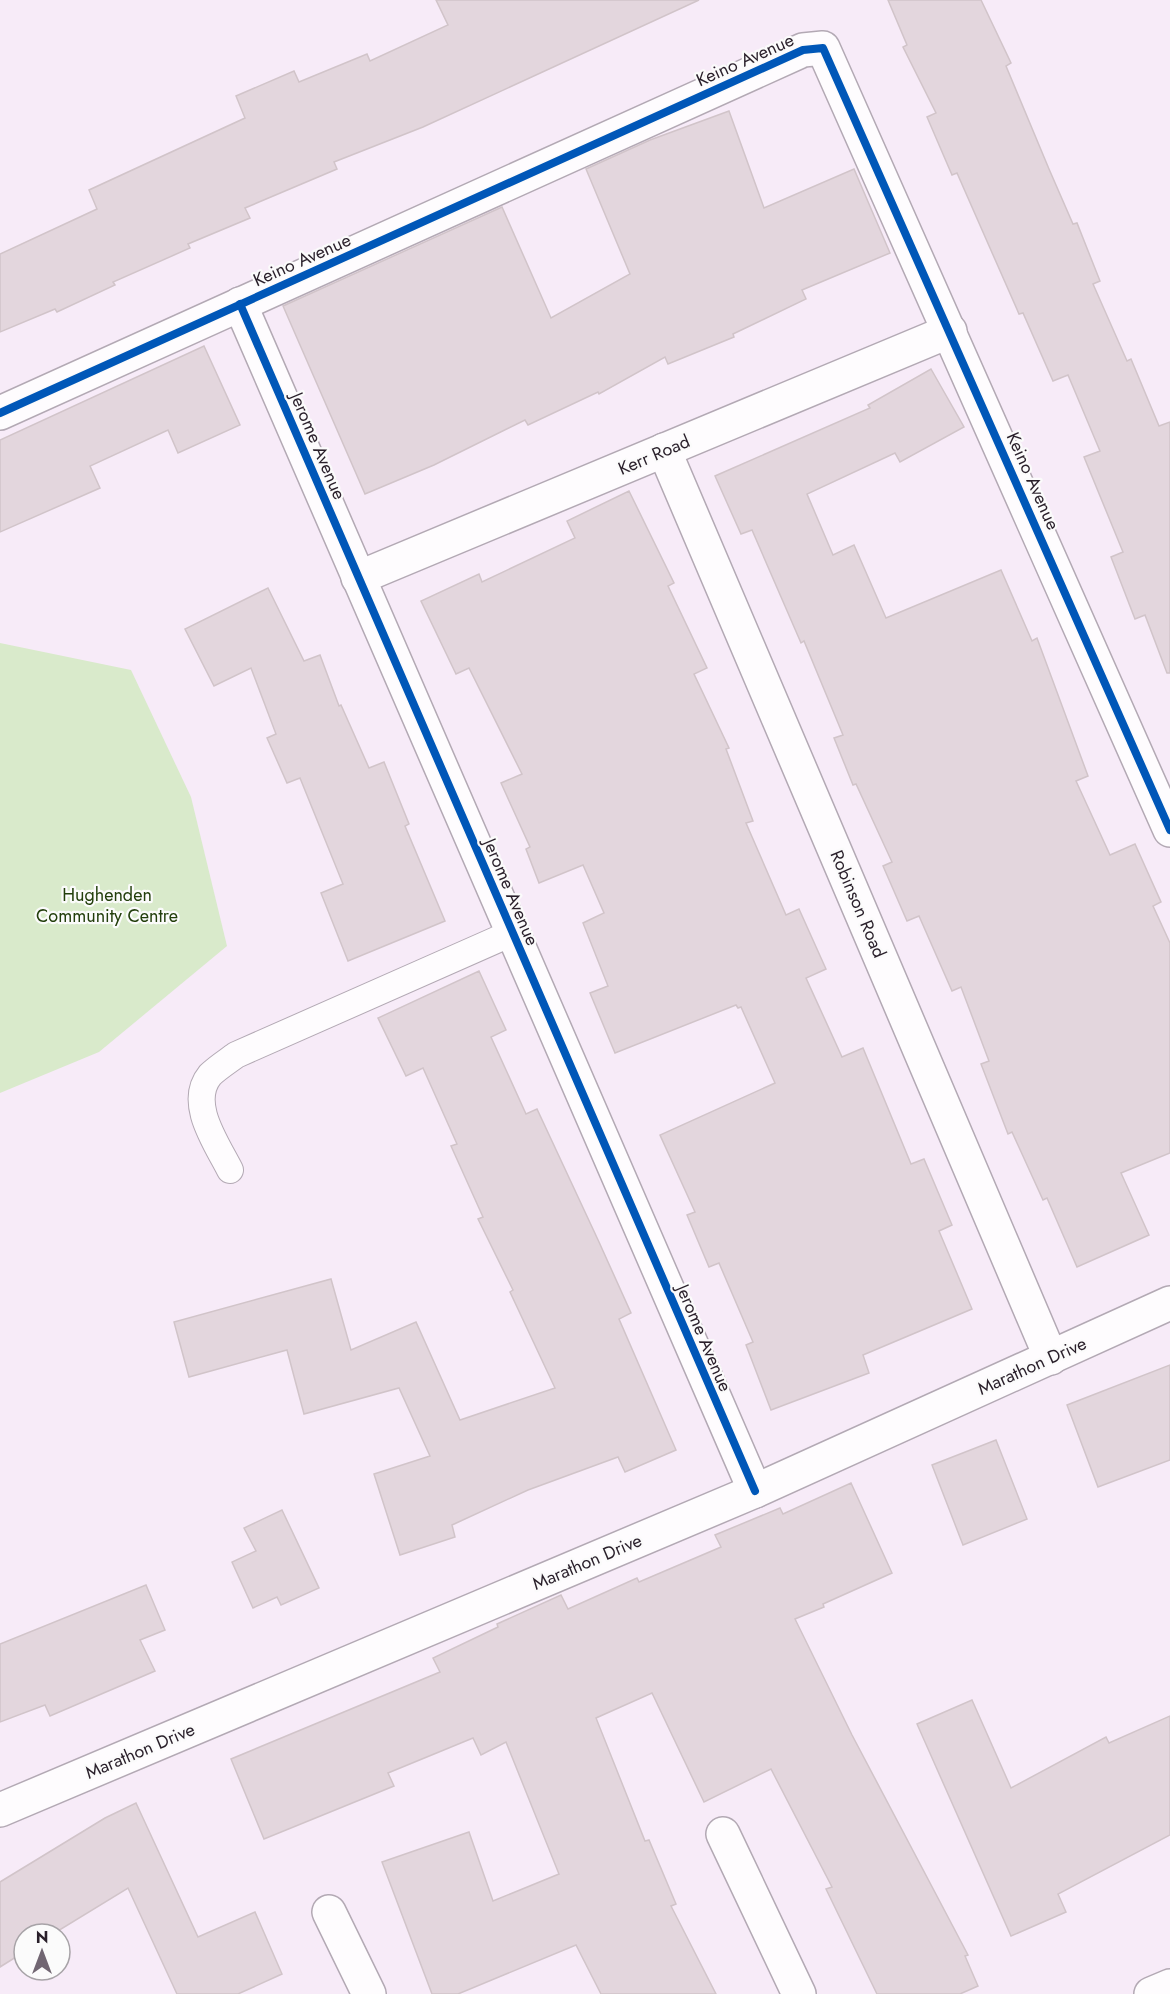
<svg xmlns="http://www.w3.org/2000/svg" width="1170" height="1994" viewBox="0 0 1170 1994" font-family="Jost,sans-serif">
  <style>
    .green { fill: #d9eacb }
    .building { fill: #e3d6dd; stroke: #d1c4c9; stroke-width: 1.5 }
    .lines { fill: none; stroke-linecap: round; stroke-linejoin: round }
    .lane-casing { stroke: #b3a9b4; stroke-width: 28 }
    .street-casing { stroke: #b3a9b4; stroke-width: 36 }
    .lane { stroke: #fefcfe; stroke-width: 26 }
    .street { stroke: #fefcfe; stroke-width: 33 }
    .cycleway-casing { stroke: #fbfbfb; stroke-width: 11 }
    .cycleway { stroke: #0057b8; stroke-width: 8 }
    .labels { text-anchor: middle; stroke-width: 4.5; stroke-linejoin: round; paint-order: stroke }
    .street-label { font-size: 18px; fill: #291f2a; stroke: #fbfbfb }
    .park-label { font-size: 18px; fill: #223e0b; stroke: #fbfbfb }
  </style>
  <rect width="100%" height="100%" fill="#f7ebf8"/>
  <path class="green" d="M0,643L131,670L191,797L227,946L99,1052L0,1093Z"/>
  <g class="building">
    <path d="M436,0H699L423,127L334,162L337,169L245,208L250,218L188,244L190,248L113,282L115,285L57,312L55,309L0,332V254L97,209L89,190L245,118L236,96L294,71L299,82L367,54L370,61L448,25Z"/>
    <path d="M888,0H981L1011,63L1006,66L1049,169L1073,224L1077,223L1100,281L1093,284L1127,361L1131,359L1159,426L1170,422V673H1167L1145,615L1135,619L1111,557L1123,552L1084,457L1100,451L1068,375L1053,381L1023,313L1019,314L957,173L952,175L927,117L936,113L903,47L907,45Z"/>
    <path d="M729,111L764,208L854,169L890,253L802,290L806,299L733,334L734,337L668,364L665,357L599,394L598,392L528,425L525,420L434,465L365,494L283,306L502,207L551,318L630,274L586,169L650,140Z"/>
    <path d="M204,346L240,425L178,453L168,430L90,466L100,488L0,532V440Z"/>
    <path d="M931,369L964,427L900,462L895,453L807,494L833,555L854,545L886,618L1001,570L1032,641L1037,638L1088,776L1076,781L1110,855L1135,844L1161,902L1153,906L1170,943V1153L1121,1173L1149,1235L1077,1267L1047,1198L1043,1200L1012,1132L1008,1134L981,1064L989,1061L961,987L952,991L919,916L907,921L883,866L892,862L856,784L853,785L834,738L843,735L804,641L801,643L752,530L741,534L715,476L870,408L868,405Z"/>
    <path d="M629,491L674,583L668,586L707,668L694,674L729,748L726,749L753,821L746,823L786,915L799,909L826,969L806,978L842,1057L863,1048L911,1164L924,1159L952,1225L939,1231L972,1309L863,1355L869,1373L771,1410L746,1345L753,1342L719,1263L709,1267L687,1215L695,1212L660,1135L775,1083L741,1007L738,1008L736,1005L615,1053L590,993L608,986L583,923L604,913L583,865L539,883L526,849L530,847L501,783L522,774L469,668L456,674L421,601L479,574L482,582L575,538L567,521Z"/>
    <path d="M268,588L304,661L320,655L339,706L341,705L369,768L384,762L409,824L405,826L445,921L348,961L321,893L343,884L300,778L287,783L267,738L276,734L251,668L214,686L185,629Z"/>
    <path d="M479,971L506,1030L491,1037L526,1114L537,1109L599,1242L631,1313L619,1319L676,1450L625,1472L618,1457L528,1490L452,1525L455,1537L400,1555L374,1474L430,1456L399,1388L304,1414L287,1350L189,1377L174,1322L331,1279L351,1350L416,1322L460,1420L555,1388L510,1292L513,1290L478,1219L483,1217L451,1146L457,1144L423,1068L406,1076L378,1018Z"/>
    <path d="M1170,1365V1460L1098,1487L1067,1405Z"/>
    <path d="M996,1440L1027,1519L963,1545L932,1465Z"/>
    <path d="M851,1483L892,1573L823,1604L824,1607L795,1619L852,1735L968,1955L965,1956L978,1986L960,1994H877L826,1889L832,1887L771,1769L704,1802L652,1693L596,1718L645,1841L649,1840L676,1904L671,1906L716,1994H601L576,1945L458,1994H432L382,1862L469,1832L493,1901L559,1874L506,1742L481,1755L473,1738L388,1773L394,1786L264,1839L231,1759L440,1672L433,1658L498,1627L497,1624L561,1595L568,1609L637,1578L639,1582L721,1547L715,1535L780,1508L783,1514Z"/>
    <path d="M282,1510L319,1588L281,1605L277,1597L253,1608L232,1562L256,1551L244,1528Z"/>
    <path d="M146,1585L165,1630L140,1640L155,1671L50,1716L45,1705L0,1722V1644Z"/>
    <path d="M972,1700L1011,1788L1106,1737L1109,1743L1170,1716V1835L1058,1894L1066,1912L1011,1936L917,1724Z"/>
    <path d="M136,1803L198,1937L255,1912L282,1974L238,1994H177L128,1888L53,1934H24V1952L0,1967V1882L105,1818Z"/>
  </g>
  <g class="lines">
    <defs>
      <path id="lane" d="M230,1170C217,1144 187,1103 210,1075C217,1068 228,1061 236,1055L512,933"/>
      <g id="street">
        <path d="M240,304L755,1491"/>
        <path d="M0,413L803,50L823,48L1170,830"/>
        <path d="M664,450L1051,1358"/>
        <path d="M358,578L950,331"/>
        <path d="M0,1810L755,1491L1170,1303"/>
        <path d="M723,1834L799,1994"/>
        <path d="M329,1912L369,1994"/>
        <path d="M1151,1994L1170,1986"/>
      </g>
    </defs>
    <use href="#lane" class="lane-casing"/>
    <use href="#street" class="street-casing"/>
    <use href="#lane" class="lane"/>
    <use href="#street" class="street"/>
    <defs>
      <g id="cycleway">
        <path d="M240,304L755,1491"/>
        <path d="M0,413L803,50L823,48L1170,830"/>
      </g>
    </defs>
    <use href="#cycleway" class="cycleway-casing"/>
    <use href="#cycleway" class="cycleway"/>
  </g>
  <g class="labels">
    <g class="street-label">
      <text transform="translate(745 60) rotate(-24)" y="6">Keino Avenue</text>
      <text transform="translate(302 260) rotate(-24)" y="6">Keino Avenue</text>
      <text transform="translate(318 446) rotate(67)" y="6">Jerome Avenue</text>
      <text transform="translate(654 455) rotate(-23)" y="6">Kerr Road</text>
      <text transform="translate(1033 481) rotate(66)" y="6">Keino Avenue</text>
      <text transform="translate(511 892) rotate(67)" y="6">Jerome Avenue</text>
      <text transform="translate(858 904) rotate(67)" y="6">Robinson Road</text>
      <text transform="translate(704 1338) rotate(67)" y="6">Jerome Avenue</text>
      <text transform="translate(1032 1366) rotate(-24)" y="6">Marathon Drive</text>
      <text transform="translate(587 1562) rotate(-23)" y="6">Marathon Drive</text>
      <text transform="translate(140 1751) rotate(-23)" y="6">Marathon Drive</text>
    </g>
    <g class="park-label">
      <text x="107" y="901">Hughenden<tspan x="107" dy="21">Community Centre</tspan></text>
    </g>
  </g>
  <g transform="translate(42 1952)"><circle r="28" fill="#fbfbfb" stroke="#a7a3a7" stroke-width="1.5"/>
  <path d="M0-4.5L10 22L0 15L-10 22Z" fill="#716672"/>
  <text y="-9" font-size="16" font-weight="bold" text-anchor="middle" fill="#291f2a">N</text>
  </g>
</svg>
